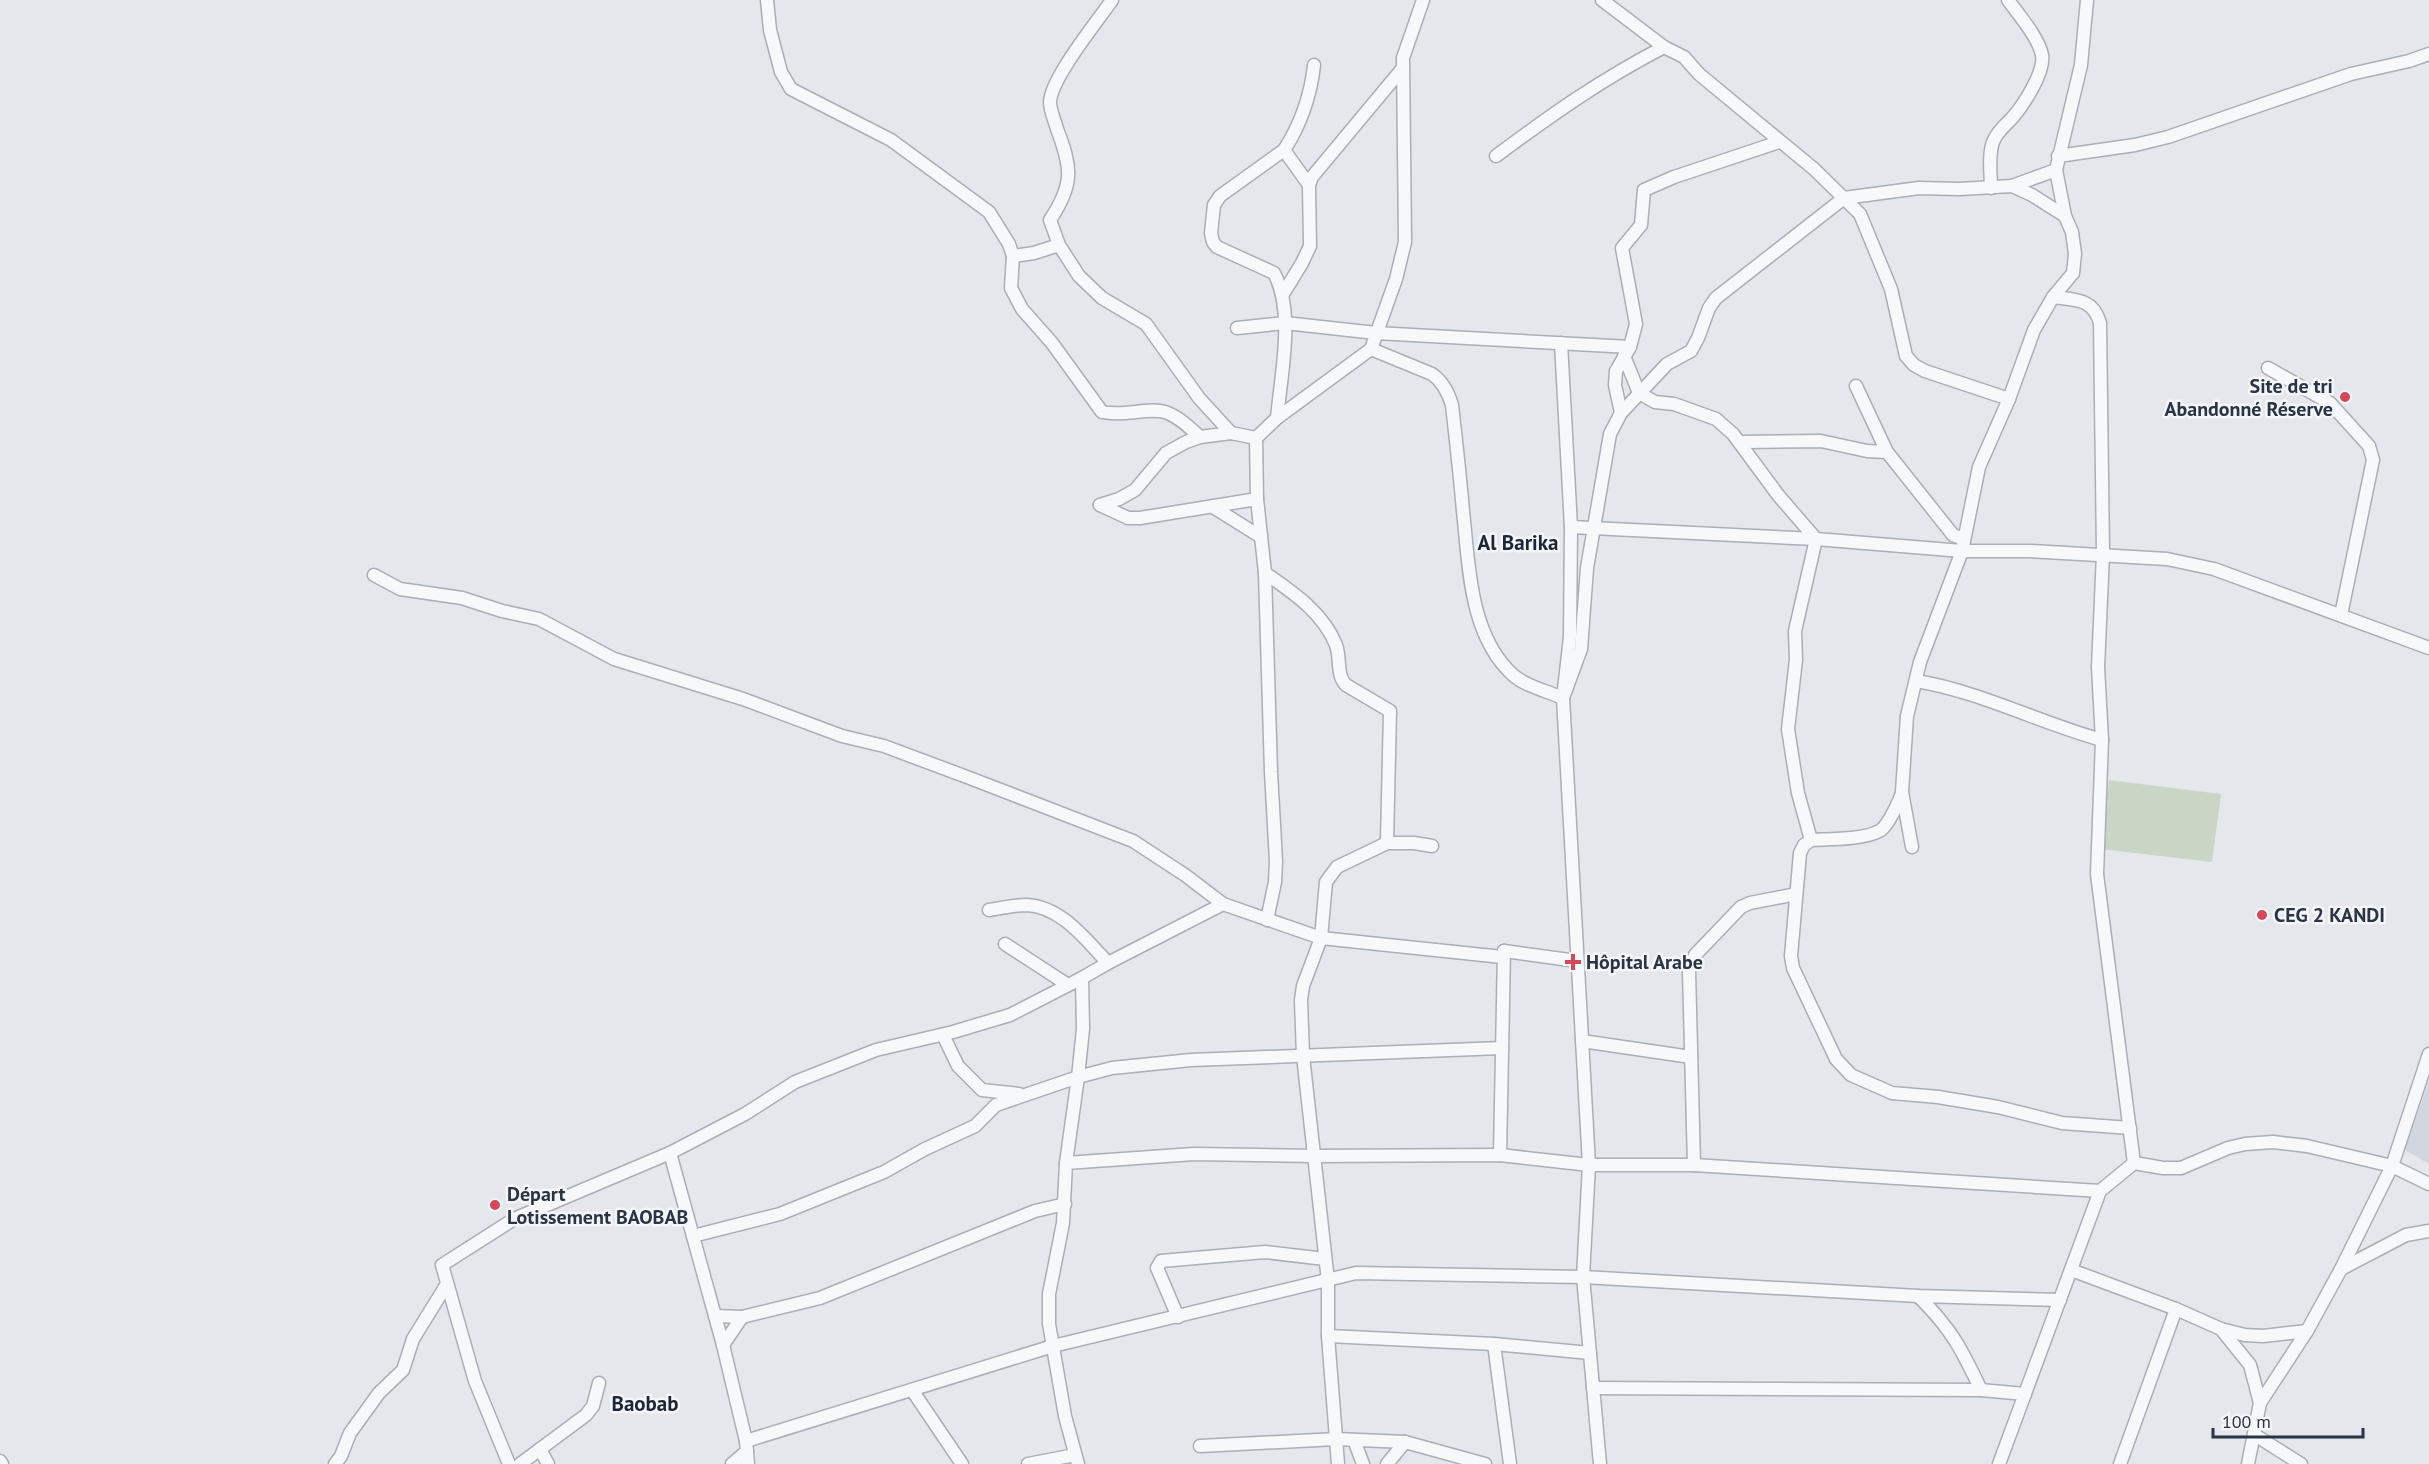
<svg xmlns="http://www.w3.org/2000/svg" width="2429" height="1464" viewBox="0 0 2429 1464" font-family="'PT Sans',sans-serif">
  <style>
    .built { fill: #d2d6de }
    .park { fill: #c9d6c5 }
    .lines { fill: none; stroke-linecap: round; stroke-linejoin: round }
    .street-casing { stroke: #a9aeb7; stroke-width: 15 }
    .street { stroke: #f7f8fa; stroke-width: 12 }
    .poi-dot { fill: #d1495b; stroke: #f4f6f9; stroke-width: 2 }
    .labels { text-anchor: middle; stroke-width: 5; stroke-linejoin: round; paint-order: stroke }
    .poi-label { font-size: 20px; font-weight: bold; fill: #2b3445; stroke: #f4f6f9; text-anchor: start }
    .neighbourhood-label { font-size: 21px; font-weight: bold; fill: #1d2536; stroke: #f4f6f9 }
  </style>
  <rect width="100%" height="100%" fill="#e4e7ec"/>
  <path class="built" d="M2429,1081V1164L2405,1150Z"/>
  <path class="park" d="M2109,780L2221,794L2212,862L2101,849Z"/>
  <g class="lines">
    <defs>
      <g id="street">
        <path d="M767,0L770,30L781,72L791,89L891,140L989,212L1009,244L1013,256L1034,253L1059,245"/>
        <path d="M1112,0C1097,22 1051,78 1050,102C1050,111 1055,121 1057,129C1072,168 1074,184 1050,220L1059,245L1079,276L1102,298L1146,324L1199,398L1231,433"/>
        <path d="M1602,0L1664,47L1684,57L1699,74L1814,169L1860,214L1891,289L1906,356L1914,365L1925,371L2009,399"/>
        <path d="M1284,150L1309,185"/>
        <path d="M1496,156C1551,115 1602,79 1664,47"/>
        <path d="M2058,156L2135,145L2168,137L2351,74L2409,61L2429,54"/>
        <path d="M2012,186L2032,195L2065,216"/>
        <path d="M1991,188C1991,174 1988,156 1993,142C1997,131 2006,125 2013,117C2024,104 2045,72 2042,55C2039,38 2018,14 2008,0"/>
        <path d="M1013,256L1011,288L1022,309L1052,343L1102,412C1124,417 1148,407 1165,412C1178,416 1190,428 1200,437"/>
        <path d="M1283,294L1302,263L1310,246L1309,185L1312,177L1402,69"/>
        <path d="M2053,297C2075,300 2093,298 2100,323L2103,554L2098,667L2102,740L2097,874L2134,1163"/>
        <path d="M1237,328L1285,323L1376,333L1630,347"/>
        <path d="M1561,343L1571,527L1570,637L1563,698L1589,1165L1583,1277L1600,1464"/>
        <path d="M1371,349L1432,374C1443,382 1448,392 1452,405C1456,440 1460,476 1463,511C1469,565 1469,635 1513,675C1525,686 1547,691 1563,698L1581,649L1587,568L1610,434L1621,413L1667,364L1691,351L1698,338L1709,308L1716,298L1844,198L1919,188L1959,189L2012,186L2056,170"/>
        <path d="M1624,356L1639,393L1655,402L1674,404L1716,419L1733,434L1778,495L1816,539L1795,631L1796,660L1788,729L1798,793L1811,840"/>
        <path d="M2268,368L2330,403L2369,446L2373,460L2341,615"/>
        <path d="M1856,386L1887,452L1953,535L1964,539"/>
        <path d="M1621,413L1615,385L1616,371L1630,347L1636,324L1622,248L1641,225L1644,190L1674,177L1779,142"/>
        <path d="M1277,418C1281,374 1295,312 1274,273L1217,247L1213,242L1211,233L1214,205L1220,196L1284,150C1300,126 1311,95 1314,65"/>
        <path d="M1741,442L1821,441L1867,451L1887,452"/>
        <path d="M1100,505L1119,499L1135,490L1166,453L1186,442L1200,437L1231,433L1256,438"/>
        <path d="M1100,505L1128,518H1140L1257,499"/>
        <path d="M1213,507L1261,537"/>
        <path d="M1571,527L1816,539L1962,551H2030L2167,559L2214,569L2429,648"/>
        <path d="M1265,573C1292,592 1323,612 1336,645C1341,659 1336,675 1346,685L1390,711L1387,843"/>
        <path d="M374,575L400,589L462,598L502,611L539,619L614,659L743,699L842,736L884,746L967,777L1133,841L1185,875L1223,904L1321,938L1502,957L1504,951"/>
        <path d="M1916,681C1979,691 2040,723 2102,740"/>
        <path d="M1902,793C1899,802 1888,825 1881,830C1865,840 1829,839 1811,840L1804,845L1800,853L1791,956L1793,968L1836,1059L1851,1075L1892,1093L1938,1097L1998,1107L2062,1123L2130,1128"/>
        <path d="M1912,847L1902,792L1907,716L1920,662L1962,551L1979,467L2009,399L2034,330L2053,297L2073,273L2075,254L2072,232L2065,216L2056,170L2081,65L2087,0"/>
        <path d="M989,910C1001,908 1014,905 1026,905C1061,906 1086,940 1108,963"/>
        <path d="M1267,920L1275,882L1276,861L1271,772L1265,573L1257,499L1256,438L1277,418L1371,349L1396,279L1405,242L1403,58L1423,0"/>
        <path d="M1005,944L1068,985"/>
        <path d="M1504,951L1577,961"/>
        <path d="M1082,978L1108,963L1223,904"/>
        <path d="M943,1035L958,1066L982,1090L1019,1094"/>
        <path d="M1582,1041L1691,1057"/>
        <path d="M670,1153L723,1345L746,1441L748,1464"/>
        <path d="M1500,1155L1504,951"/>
        <path d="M1066,1163L1078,1077L1112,1068L1191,1060L1502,1048"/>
        <path d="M1694,1165L1689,971L1695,955L1741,907L1750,903L1796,894"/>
        <path d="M2341,1269L2406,1235L2429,1231"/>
        <path d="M2071,1270L2176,1309L2221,1329L2245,1335L2263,1336L2307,1331"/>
        <path d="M1918,1296C1951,1328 1962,1350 1981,1390"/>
        <path d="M715,1316L742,1317L820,1298L1035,1211L1065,1204"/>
        <path d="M1178,1317L1157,1268L1161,1261L1265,1252L1325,1259"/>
        <path d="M2221,1329L2250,1365L2260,1403"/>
        <path d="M1328,1336L1494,1344L1590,1353"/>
        <path d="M1494,1344L1510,1464"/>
        <path d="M723,1345L742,1317"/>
        <path d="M1593,1388L1981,1390L2025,1394"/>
        <path d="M912,1390L962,1464"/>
        <path d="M2255,1435L2301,1464"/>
        <path d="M1354,1440L1363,1464"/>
        <path d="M746,1441L1053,1346L1356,1273L1583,1277L1918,1296L2060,1300"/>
        <path d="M1200,1446L1336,1439L1405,1442L1485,1464"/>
        <path d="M540,1449L548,1464"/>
        <path d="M0,1461L2,1464"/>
        <path d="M335,1464L341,1456L350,1433L379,1393L403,1370L413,1339L447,1284"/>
        <path d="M509,1464L475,1381L442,1265L514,1219L670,1153L745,1114L795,1082L876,1050L953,1032L1010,1015L1082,978L1083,1029L1078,1077L996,1105L975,1126L925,1149L884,1172L780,1214L693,1236"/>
        <path d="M520,1464L586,1415L593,1406L599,1383"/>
        <path d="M732,1464L747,1451"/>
        <path d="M1028,1464L1075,1455"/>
        <path d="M1078,1464L1065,1416L1049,1324V1294L1063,1223L1066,1163L1194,1154L1314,1156L1500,1155L1589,1165H1694L2100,1191"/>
        <path d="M1338,1464L1328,1336V1281L1303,1056L1301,1000L1303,986L1321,938L1326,882L1337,867L1387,843H1414L1432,846"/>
        <path d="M1387,1464L1405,1442"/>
        <path d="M1999,1464L2100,1191L2134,1163L2163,1168H2181L2228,1148L2245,1144L2273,1142L2307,1146L2392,1166L2429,1184"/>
        <path d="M2120,1464L2176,1309"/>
        <path d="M2248,1464L2260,1403L2307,1331L2341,1269L2392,1166L2429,1054"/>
      </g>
    </defs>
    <use href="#street" class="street-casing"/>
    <use href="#street" class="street"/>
  </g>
  <g class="poi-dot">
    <circle cx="2345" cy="397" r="6"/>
    <circle cx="2262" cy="915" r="6"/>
    <path d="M1570 953h6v6h6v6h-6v6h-6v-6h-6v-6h6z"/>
    <circle cx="495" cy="1205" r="6"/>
  </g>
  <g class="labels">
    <g class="poi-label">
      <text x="2333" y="393" text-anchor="end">Site de tri<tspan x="2333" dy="23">Abandonné Réserve</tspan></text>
      <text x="2274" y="922">CEG 2 KANDI</text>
      <text x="1586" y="969">Hôpital Arabe</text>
      <text x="507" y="1201">Départ<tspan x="507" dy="23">Lotissement BAOBAB</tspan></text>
    </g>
    <g class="neighbourhood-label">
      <text x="1518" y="550">Al Barika</text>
      <text x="645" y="1411">Baobab</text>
    </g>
  </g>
  <path d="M2213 1428v9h150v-9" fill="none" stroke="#2b3445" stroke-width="3"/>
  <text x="2222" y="1428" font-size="18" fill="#2b3445" stroke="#f4f6f9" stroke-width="4.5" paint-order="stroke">100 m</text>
</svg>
